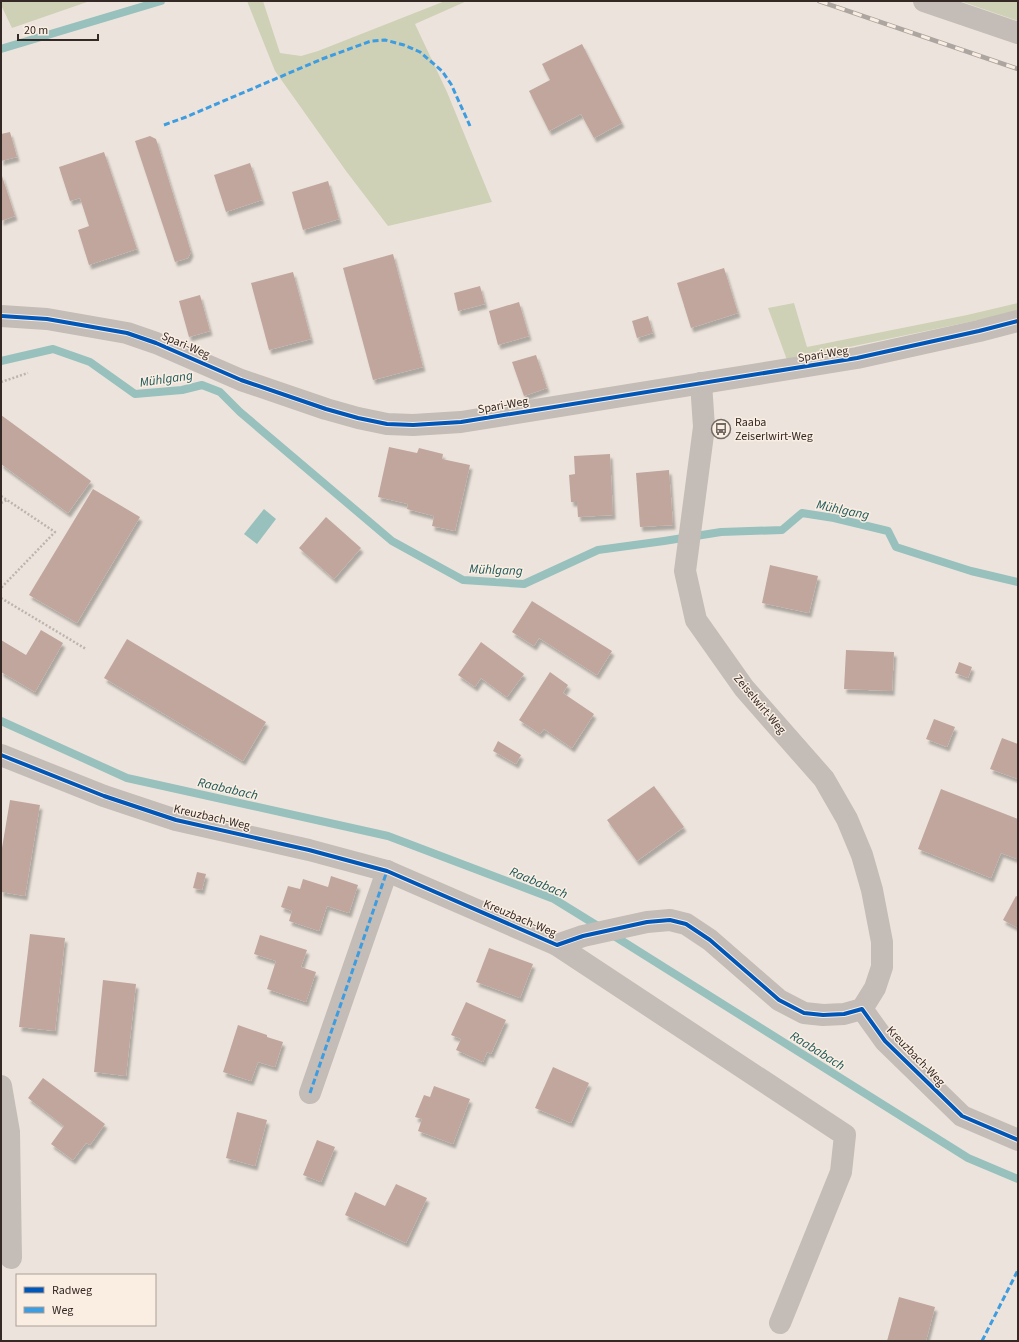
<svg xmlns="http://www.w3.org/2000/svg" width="1019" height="1342" viewBox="0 0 1019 1342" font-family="'Source Sans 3',sans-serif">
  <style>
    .green { fill: #ced1b6 }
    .water { fill: #98c0bd }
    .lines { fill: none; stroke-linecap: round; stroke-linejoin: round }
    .stream { stroke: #98c0bd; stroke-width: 8 }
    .building { fill: #c1a69d; filter: url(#shadow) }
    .path { stroke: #bdb4ae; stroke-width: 2.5; stroke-dasharray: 2 2; stroke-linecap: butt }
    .minor { stroke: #c4bcb6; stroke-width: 22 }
    .rail-casing { stroke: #aca5a0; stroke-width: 4.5 }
    .rail { stroke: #faeee3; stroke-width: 3; stroke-dasharray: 9; stroke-linecap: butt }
    .quiet { stroke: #3e9ce0; stroke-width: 3; stroke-dasharray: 6 3; stroke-linecap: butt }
    .cycleway-casing { stroke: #faeee3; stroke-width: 6 }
    .cycleway { stroke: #0057b8; stroke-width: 4 }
    .labels { text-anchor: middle; stroke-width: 3; stroke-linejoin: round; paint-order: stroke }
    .street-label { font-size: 12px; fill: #342925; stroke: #faeee3 }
    .poi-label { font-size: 12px; fill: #342925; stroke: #faeee3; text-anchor: start }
    .water-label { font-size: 13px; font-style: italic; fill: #195657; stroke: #faeee3 }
  </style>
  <defs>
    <filter id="shadow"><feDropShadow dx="2.5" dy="4.5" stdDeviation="1" flood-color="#0004"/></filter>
  </defs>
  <rect width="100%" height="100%" fill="#ece4dc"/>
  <g class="green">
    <path d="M1,1H90L12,28L1,5Z"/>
    <path d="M247,1H263L280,53L301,56L318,51L445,1H467L415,24L447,92L492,202L388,226L346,171L275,71Z"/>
    <path d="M960,1H1018V21Z"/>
    <path d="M794,303L807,347L967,315L1018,303V310L1012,313L787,360L768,308Z"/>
  </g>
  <path class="water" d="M264,509L276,519L257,544L244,534Z"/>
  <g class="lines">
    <g class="stream">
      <path d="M1,49L161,1"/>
      <path d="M1,361L53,349L90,362L135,394L182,390L202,385L220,392L240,412L392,541L463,580L524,584L598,550L664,541L721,532L782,530L802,513L834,518L888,531L896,547L971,571L1018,582"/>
      <path d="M1,721L127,778L388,836L554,899L601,928"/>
      <path d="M611,934L968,1158L1018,1179"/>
    </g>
  </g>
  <g class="building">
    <path d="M582,44L622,123L594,138L581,114L549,131L529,91L550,80L542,64Z"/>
    <path d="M10,132L17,157L1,161V134Z"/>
    <path d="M150,136L156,139L191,252L188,258L175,262L135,141Z"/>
    <path d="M104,152L137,249L89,265L78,230L89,226L80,198L70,201L59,167Z"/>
    <path d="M250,163L262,200L226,212L214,175Z"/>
    <path d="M1,173L15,216L1,221Z"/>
    <path d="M328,181L339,219L303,230L292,192Z"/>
    <path d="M393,254L423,367L373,380L343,268Z"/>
    <path d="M724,268L738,313L691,328L677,283Z"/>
    <path d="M293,272L311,339L269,350L251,283Z"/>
    <path d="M480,286L485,304L458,311L454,293Z"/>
    <path d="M200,295L210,331L189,337L179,301Z"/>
    <path d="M519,302L529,336L498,345L489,311Z"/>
    <path d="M648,316L653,333L637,338L632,321Z"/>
    <path d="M536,355L547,388L524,396L512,362Z"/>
    <path d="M1,415L91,481L68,513L1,464Z"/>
    <path d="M389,447L417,453L419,448L443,454L442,459L470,465L455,531L432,526L434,516L407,509L408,504L378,497Z"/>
    <path d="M610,454L613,515L578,517L577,502H571L569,475L575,474L574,456Z"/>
    <path d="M669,470L673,525L640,527L636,473Z"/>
    <path d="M93,489L140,517L77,623L29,595Z"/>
    <path d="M326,517L361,548L334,579L299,548Z"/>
    <path d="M770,565L818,576L809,613L762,603Z"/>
    <path d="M532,601L612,651L597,675L539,638L534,646L512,632Z"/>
    <path d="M41,630L63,643L35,692L1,672V640L26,655Z"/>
    <path d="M127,639L266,722L243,761L104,678Z"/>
    <path d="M481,642L524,674L507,697L481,678L475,687L458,675Z"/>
    <path d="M846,650L894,652L892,691L844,689Z"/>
    <path d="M959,662L972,667L968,678L955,673Z"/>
    <path d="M550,672L568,685L563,693L594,714L572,748L544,729L540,734L519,720Z"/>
    <path d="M934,719L955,727L947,747L926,739Z"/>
    <path d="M1002,738L1018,744V779L990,769Z"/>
    <path d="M498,741L521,755L516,764L493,751Z"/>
    <path d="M654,786L684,827L637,861L607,820Z"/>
    <path d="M941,789L1018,819V857L1017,859L1001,853L991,878L918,849Z"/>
    <path d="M10,800L40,805L25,896L1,892V854Z"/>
    <path d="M197,872L206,874L202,890L193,888Z"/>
    <path d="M331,876L358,885L349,913L327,906L319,931L289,921L292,911L281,907L288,886L300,889L303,879L328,887Z"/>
    <path d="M1016,896L1018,897V928L1003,920Z"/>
    <path d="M30,934L65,938L55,1031L19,1027Z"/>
    <path d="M260,935L307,950L301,967L316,972L306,1002L267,989L276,961L254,954Z"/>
    <path d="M489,948L533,964L520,998L476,982Z"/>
    <path d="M103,980L136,984L126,1076L94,1072Z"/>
    <path d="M466,1002L506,1020L491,1054L487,1052L483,1062L456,1050L461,1039L451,1035Z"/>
    <path d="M238,1025L267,1035V1037L283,1042L275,1067L258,1062L251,1081L223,1072Z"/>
    <path d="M553,1067L589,1083L571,1123L535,1108Z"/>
    <path d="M43,1078L105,1124L90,1145L86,1143L73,1160L51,1144L64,1126L28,1098Z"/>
    <path d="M434,1086L470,1099L453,1144L418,1131L422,1119L415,1117L424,1095L430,1097Z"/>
    <path d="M237,1112L267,1120L255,1166L226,1158Z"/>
    <path d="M317,1140L335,1147L321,1182L303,1175Z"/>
    <path d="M396,1184L427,1198L406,1243L345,1215L355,1192L385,1206Z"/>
    <path d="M899,1297L935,1307L926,1341H887Z"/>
  </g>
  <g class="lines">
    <g class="path">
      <path d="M1,382L28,373"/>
      <path d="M1,496L55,532L1,588"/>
      <path d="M1,503L7,500"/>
      <path d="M1,598L86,649"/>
    </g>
    <g class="minor">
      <path d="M924,1L1018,33"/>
      <path d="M1,316L47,319L127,333L156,343L241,380L326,409L358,418L387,424L413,425L461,422L857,358L979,331L1018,321"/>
      <path d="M701,383L704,427L685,571L696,620L744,688L824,779L847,819L862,855L872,890L882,942V967L875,988L862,1009"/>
      <path d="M1,755L104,796L176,820L309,850L387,871L557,945L583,936L647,922L670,920L686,924L710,940L779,1000L804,1013L823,1015L844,1014L862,1009"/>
      <path d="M557,945L845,1135L841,1172L780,1323"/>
      <path d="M862,1009L885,1041L962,1116L1018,1140"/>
      <path d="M1,1086L9,1132L11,1258"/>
      <path d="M310,1093L387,871"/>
    </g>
    <defs>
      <path id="rail" d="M819,1L1018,69"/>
    </defs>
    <use href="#rail" class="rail-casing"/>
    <use href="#rail" class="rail"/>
    <g class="quiet">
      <path d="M164,125L186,117L322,59L371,41L385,40L404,45L420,52L442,71L451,84L470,126"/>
      <path d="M310,1093L387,871"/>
      <path d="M982,1341L1018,1270"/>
    </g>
    <defs>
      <g id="cycleway">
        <path d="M1,316L47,319L127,333L156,343L241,380L326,409L358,418L387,424L413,425L461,422L857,358L979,331L1018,321"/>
        <path d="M1,755L104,796L176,820L309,850L387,871L557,945L583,936L647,922L670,920L686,924L710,940L779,1000L804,1013L823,1015L844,1014L862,1009L885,1041L962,1116L1018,1140"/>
      </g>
    </defs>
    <use href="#cycleway" class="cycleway-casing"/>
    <use href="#cycleway" class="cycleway"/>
  </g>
  <defs>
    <symbol id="bus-ring" viewBox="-11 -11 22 22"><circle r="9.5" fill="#faeee3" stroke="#746a65" stroke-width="1.5"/><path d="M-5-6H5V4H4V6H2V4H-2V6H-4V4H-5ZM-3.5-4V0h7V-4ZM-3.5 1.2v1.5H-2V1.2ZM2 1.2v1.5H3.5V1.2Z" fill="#746a65"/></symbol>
  </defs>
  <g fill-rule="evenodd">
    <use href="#bus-ring" x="710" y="418" width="22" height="22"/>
  </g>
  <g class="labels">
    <g class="street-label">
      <text transform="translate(186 345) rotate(23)" y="4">Spari-Weg</text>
      <text transform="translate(823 354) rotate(-9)" y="4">Spari-Weg</text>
      <text transform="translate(503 405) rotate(-10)" y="4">Spari-Weg</text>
      <text transform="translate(760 704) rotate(50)" y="4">Zeiselwirt-Weg</text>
      <text transform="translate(212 817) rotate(13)" y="4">Kreuzbach-Weg</text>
      <text transform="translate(520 918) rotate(23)" y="4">Kreuzbach-Weg</text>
      <text transform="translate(916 1056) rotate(46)" y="4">Kreuzbach-Weg</text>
    </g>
    <g class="poi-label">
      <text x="735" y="426">Raaba<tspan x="735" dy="14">Zeiserlwirt-Weg</tspan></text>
    </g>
    <g class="water-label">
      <text transform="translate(166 378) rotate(-8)" y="5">Mühlgang</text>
      <text transform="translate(843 509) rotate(12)" y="5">Mühlgang</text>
      <text transform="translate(496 569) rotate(2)" y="5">Mühlgang</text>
      <text transform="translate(228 788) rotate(13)" y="5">Raababach</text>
      <text transform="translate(539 882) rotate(23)" y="5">Raababach</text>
      <text transform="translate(818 1050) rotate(32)" y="5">Raababach</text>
    </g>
  </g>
  <rect width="1019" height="1342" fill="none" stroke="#342925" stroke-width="4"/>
  <rect x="16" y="1274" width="140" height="52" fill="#faeee3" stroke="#ab9f97"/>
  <rect x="24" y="1287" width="20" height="6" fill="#0057b8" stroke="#ab9f97"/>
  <text x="52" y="1294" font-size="12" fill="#342925">Radweg</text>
  <rect x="24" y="1307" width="20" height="6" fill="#3e9ce0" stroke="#ab9f97"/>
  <text x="52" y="1314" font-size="12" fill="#342925">Weg</text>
  <path d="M18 34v6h80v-6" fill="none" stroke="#342925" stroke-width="2"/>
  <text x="24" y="34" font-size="12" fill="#342925" stroke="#faeee3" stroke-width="3" paint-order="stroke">20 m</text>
</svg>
